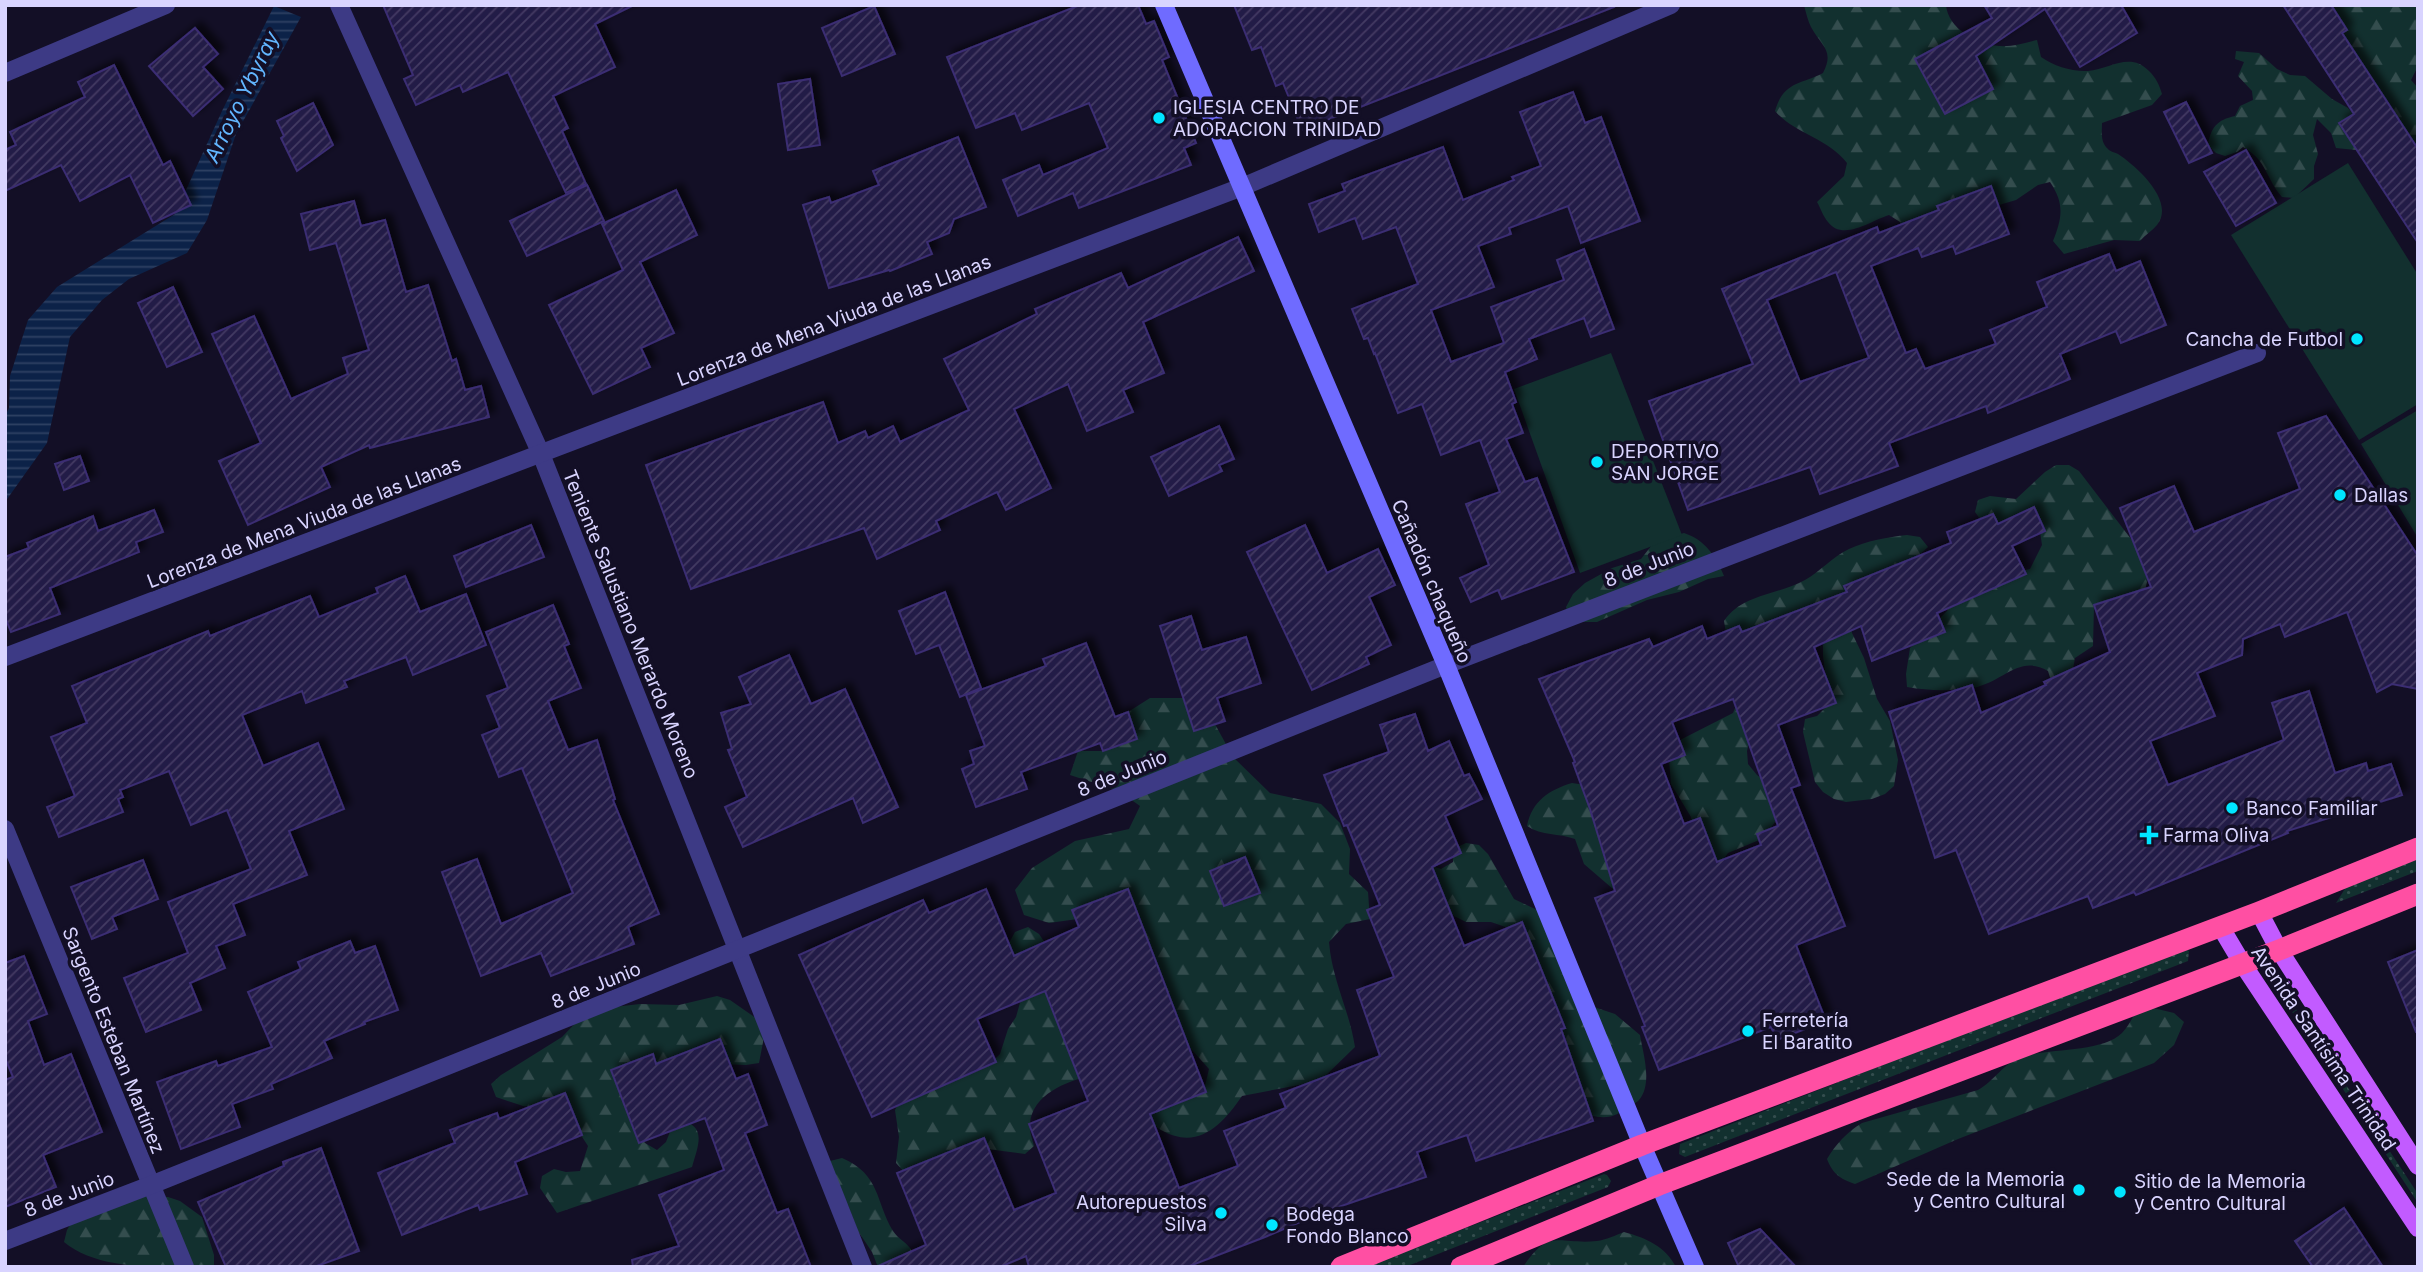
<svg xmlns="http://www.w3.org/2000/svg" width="2423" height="1272" viewBox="0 0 2423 1272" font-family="Inter,sans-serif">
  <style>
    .grass { fill: url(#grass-dots) }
    .forest { fill: url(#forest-firs) }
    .pitch { fill: #12302f }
    .water { fill: url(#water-rules) }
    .building { fill: url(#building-hatch); stroke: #3b2d73; stroke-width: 2; fill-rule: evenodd; filter: url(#shadow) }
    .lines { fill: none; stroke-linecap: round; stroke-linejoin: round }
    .street { stroke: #3d3a85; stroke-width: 18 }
    .secondary { stroke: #6f6bff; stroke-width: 18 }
    .primary { stroke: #c25bff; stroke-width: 18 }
    .highway { stroke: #ff4fa3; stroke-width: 21 }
    .poi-dot { fill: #00e5ff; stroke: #130f26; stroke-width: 2.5 }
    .labels { text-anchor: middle; stroke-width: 7; stroke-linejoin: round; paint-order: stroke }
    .poi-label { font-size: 19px; fill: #d9d4ff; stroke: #130f26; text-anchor: start }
    .street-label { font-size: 19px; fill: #d9d4ff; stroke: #130f26 }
    .water-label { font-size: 21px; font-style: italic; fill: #62b6ff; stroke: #130f26 }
  </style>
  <defs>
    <pattern id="grass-dots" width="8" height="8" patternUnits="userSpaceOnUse" patternTransform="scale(1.75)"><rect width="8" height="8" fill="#12302f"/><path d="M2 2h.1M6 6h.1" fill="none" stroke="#344d4e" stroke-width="1.8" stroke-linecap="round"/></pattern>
    <pattern id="forest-firs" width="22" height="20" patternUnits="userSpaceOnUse" patternTransform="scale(1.75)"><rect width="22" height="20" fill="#12302f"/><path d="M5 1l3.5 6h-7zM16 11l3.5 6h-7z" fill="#344d4e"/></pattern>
    <pattern id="water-rules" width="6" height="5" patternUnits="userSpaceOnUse" patternTransform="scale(1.75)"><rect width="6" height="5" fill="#0c2248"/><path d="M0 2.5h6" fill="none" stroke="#2f4163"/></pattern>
    <pattern id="building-hatch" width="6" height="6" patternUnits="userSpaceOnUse" patternTransform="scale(1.75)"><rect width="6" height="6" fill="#241b47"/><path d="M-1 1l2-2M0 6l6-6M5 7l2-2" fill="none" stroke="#433b63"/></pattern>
    <filter id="shadow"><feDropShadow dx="6" dy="-6" stdDeviation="3.5" flood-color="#0009"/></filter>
  </defs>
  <rect width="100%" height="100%" fill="#130f26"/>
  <g class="grass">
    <path d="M2418,856V871L2336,903L2346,887Z"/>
    <path d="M2183,948L2189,951L2188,961L1685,1157L1679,1154L1680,1144Z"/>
    <path d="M2271,977H2275L2418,1194V1203L2271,980Z"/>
    <path d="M1604,1174L1607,1175L1611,1181L1608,1187L1405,1267H1366Z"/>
  </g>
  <g class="forest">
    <path d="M1804,5H1946C1948,29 1977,44 1999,46C2012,47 2024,43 2037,40L2041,57C2054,66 2072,72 2088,71C2110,69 2130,51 2149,71C2156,78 2159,84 2162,94L2152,105L2102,123C2102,132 2100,142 2108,149C2109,151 2116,153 2118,154C2136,166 2176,201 2157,225C2152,231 2145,235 2140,241L2114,240L2064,254L2053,241C2062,218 2065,204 2050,182L2038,185L2016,200L1907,232L1900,222L1889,215C1872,220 1843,242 1828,222C1823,216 1821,209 1817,202L1844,176L1847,163C1828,138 1795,134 1775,111C1784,81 1800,85 1823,73C1835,50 1821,46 1811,27C1808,21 1806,13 1804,5Z"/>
    <path d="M2330,5H2418V66L2411,80L2418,88V180L2335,24Z"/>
    <path d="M2236,51L2259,53L2277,69L2290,75L2305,76L2332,99L2348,108L2361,124L2363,136L2356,150L2336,148L2331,133L2317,119L2313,135L2318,154L2314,166V179L2294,198L2282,197C2266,179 2267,160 2243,147L2237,152L2225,156L2216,153L2208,145C2211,127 2217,120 2235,116L2240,106L2253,100L2252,91L2238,76L2244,62L2235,59Z"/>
    <path d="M2056,465H2069L2079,471L2141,552L2148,578L2145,590L2094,606L2093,646L2075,658L2073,669L2052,684L2048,671C2019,654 2004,682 1973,688C1950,691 1930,691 1907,687L1906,674L1910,648L1947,611L1953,600L1945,575L1952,535L1960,525L1971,531L2004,574L2030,569L2042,545L2040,531L2016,520L1998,524L1983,523L1975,512L1978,500L1990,496L2016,499L2045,472Z"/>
    <path d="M1684,533C1705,540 1716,556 1724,576L1708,579L1679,592L1647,600L1597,622H1570L1566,607L1573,594L1585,583L1612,568L1641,559L1655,541Z"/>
    <path d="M1907,535L1920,537L1928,547L1919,555L1902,563L1846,608L1852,633L1864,658L1877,699L1890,721L1898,760L1894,786L1885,794L1872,799L1846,802L1834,799L1823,792L1815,782L1803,732L1805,719L1817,716L1827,706L1828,693L1823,656V627L1746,643L1726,633L1724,621C1742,594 1778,595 1805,580C1821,571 1832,557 1849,549C1866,541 1888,537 1907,535Z"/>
    <path d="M1150,698H1188L1210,715L1233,757L1270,793L1321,804L1340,823L1350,849L1349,874L1368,892L1370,919L1346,924L1329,942C1332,980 1349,1009 1355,1047L1320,1081L1242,1096C1222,1125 1198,1151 1161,1130C1154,1126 1147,1117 1142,1111L1205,1086L1209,1069L1192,1050L1168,1043L1099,916L1049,923L1024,915L1015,890L1032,868L1075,841L1129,829L1140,806L1119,791L1070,775L1078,751H1103L1127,737L1128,712Z"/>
    <path d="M1738,701L1750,738L1747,751L1748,764L1757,775L1778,791L1779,816L1764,838L1728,853L1719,865L1693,831L1691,817L1671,784L1669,759L1672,747L1682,739L1733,713Z"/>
    <path d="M1572,783L1585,785L1618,887L1613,889L1584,864L1575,839C1559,833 1542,836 1527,826C1532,801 1549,790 1572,783Z"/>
    <path d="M1466,843L1479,845L1488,854L1514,899L1552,917L1588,1005L1615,1014L1640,1035C1643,1054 1653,1083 1639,1100C1636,1103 1629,1106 1625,1109C1613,1118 1604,1119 1590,1115L1571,1067L1566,1040L1517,931L1491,922H1466L1454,916L1444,908L1416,861L1441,869L1453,862V849Z"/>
    <path d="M1028,927L1039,934L1047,946L1089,1076C1066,1082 1033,1094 1030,1123C1029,1130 1032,1139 1034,1146L1025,1154L987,1149L905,1173L896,1163L899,1137L895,1110L901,1099L938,1082L978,1071L990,1064L1000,1054L1008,1029L1016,1017L1023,992L1018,966L1009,943L1015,932Z"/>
    <path d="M717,996L730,1000L763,1023L764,1037L759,1063L746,1065L692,1063L637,1132L645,1143L657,1150L666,1142L675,1119C708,1124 699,1143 692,1167L557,1213L540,1188L542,1176L554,1169L566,1172L580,1171L588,1146L575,1126L555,1110L523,1106L496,1097L491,1084L501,1075L562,1037L588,1010L640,1004L679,1005Z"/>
    <path d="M2149,1007L2174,1013L2184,1022L2174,1045L2154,1063L1958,1139L1855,1184C1840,1179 1833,1174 1827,1159C1836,1144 1847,1132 1862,1123L1978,1090C1994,1081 2004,1063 2021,1057C2048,1048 2102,1053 2122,1033C2128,1027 2132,1018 2137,1010Z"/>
    <path d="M842,1158C881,1175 875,1201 893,1231C898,1239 908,1243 912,1251C915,1255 915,1262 917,1267H878L872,1252L858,1231L848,1205L826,1174L830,1161Z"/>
    <path d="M137,1196L168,1197L180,1201L202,1217L214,1255V1267C166,1267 100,1272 64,1242L67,1230L74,1218Z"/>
    <path d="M1624,1232C1646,1238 1665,1246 1676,1267H1523C1550,1227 1558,1245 1597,1241C1606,1240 1616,1235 1624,1232Z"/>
  </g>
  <g class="pitch">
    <path d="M2348,163L2418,275V404L2359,440L2231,235Z"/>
    <path d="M1611,353L1682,535L1580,573L1514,389Z"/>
    <path d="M2418,410V538L2361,444Z"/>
  </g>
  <path class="water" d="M274,6L301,17L236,134L207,220L187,253L129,279L102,300L70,337L47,443L5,502V416L9,408L10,376L28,320L57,287L175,214L222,111Z"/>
  <g class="building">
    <path d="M383,5H634L595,24L615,67L553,96L568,128L562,131L586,184L566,193L508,72L463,92L460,85L416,105L404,79L413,75Z"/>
    <path d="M1080,5H1138L1146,24L1154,21L1169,57L1162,60L1196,143L1184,148L1191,165L1079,208L1073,193L1018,216L1003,180L1039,165L1043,175L1108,148L1089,103L1022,130L1015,113L976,128L947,57Z"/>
    <path d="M1234,5H1613L1614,7L1302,130L1283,83L1276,86L1261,47L1252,50Z"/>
    <path d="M1984,5H2121L2137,33L2080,67L2045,9L1976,56L1993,89L1945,114L1915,59L1992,18Z"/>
    <path d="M2283,5H2331L2347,30L2342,33L2418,149V243L2339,123L2354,114Z"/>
    <path d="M874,6L895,54L842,76L822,28Z"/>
    <path d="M195,28L218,54L203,67L223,89L193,116L149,66Z"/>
    <path d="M114,65L163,165L170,161L191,205L153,223L130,175L80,201L61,165L5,191V150L16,145L10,132L85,97L78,82Z"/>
    <path d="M810,79L820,145L788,150L778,84Z"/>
    <path d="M1573,92L1585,123L1601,117L1640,221L1581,243L1568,206L1509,228L1511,234L1478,246L1494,287L1431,310L1451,362L1504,343L1491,307L1564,280L1557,260L1584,249L1614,329L1591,337L1584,318L1529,339L1537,359L1505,372L1516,402L1512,404L1523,433L1506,439L1525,482L1537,478L1574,572L1502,599L1498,590L1471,602L1460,578L1489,565L1466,504L1500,492L1480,440L1441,455L1422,404L1398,413L1375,353L1374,354L1368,338L1364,339L1352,309L1418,284L1396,227L1363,239L1355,218L1319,232L1309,204L1345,191L1342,184L1443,147L1463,200L1514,180L1512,177L1541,166L1520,112Z"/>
    <path d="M2186,102L2212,153L2189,163L2164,112Z"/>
    <path d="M313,103L333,145L297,171L281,138L284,136L277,121Z"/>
    <path d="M958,137L986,207L954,219L949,233L927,242L932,254L890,271L889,270L829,288L803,205L829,197L831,203L879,185L873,171Z"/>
    <path d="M2246,150L2276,203L2236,226L2204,172Z"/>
    <path d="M587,185L604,221L527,256L510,221Z"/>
    <path d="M1991,186L2009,234L1956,254L1953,246L1922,257L1918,248L1871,266L1906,353L1916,349L1925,369L1996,344L1990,330L2047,307L2037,282L2109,254L2116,271L2140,261L2166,325L2121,343L2116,331L2060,354L2070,379L1988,413L1986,406L1889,443L1898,466L1820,494L1810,467L1688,510L1649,401L1753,364L1722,289L1877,227L1879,233L1939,210L1937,206ZM1836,272L1869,358L1800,382L1767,300Z"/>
    <path d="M676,190L697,235L640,262L674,333L641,348L650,367L593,394L549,305L623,270L602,224Z"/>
    <path d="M354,201L361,226L385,220L406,292L428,285L452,361L456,359L465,390L481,386L489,417L370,448L369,445L321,467L330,487L248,525L219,461L261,443L212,334L254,316L291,399L348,374L343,358L369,350L336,243L310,250L301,214Z"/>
    <path d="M1238,237L1254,271L1143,322L1164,373L1123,390L1133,412L1087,431L1068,384L1014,409L1051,488L1006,510L997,492L936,521L940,530L877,559L864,528L691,589L646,465L823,402L838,443L865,431L868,438L893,426L900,442L969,410L944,359L1037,314L1035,309L1121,273L1128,288Z"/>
    <path d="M173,287L202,352L167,367L138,303Z"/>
    <path d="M2326,416L2418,556V689L2392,684L2377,692L2347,612L2285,637L2280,624L2243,639L2242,655L2197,673L2215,716L2150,741L2168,785L2284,740L2272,703L2309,691L2335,773L2366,763L2368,771L2391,764L2402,795L2287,831L2288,833L2136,895L2134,892L2093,908L2088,896L1989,934L1956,850L1935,858L1889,712L1972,685L1981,713L2046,685L2044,682L2110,652L2094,605L2151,587L2120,508L2174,486L2194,532L2300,489L2278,433Z"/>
    <path d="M1219,426L1234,459L1219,465L1222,471L1169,496L1151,457Z"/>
    <path d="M80,456L89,481L64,490L55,464Z"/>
    <path d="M2034,507L2045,531L2012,546L2026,574L1937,613L1945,632L1872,661L1861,626L1814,647L1836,703L1778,725L1800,785L1791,788L1845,926L1796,945L1826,1021L1777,1040L1771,1027L1659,1070L1642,1027L1645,1026L1595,898L1615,891L1590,809L1573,763L1575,762L1539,679L1649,639L1653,647L1702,626L1707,639L1739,626L1742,632L1847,592L1844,586L1951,543L1947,532L1993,514L1998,524ZM1733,699L1778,826L1757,834L1761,845L1717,862L1700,818L1684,824L1661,764L1685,755L1672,722Z"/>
    <path d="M154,510L163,532L136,542L139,552L50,588L60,614L11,632L5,617V557L29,548L27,543L93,516L98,531Z"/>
    <path d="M531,525L544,557L466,587L454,556Z"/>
    <path d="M1305,525L1327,573L1378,549L1395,585L1369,597L1391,645L1366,657L1369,664L1312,690L1247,552Z"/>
    <path d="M405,576L420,612L466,594L486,645L413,675L406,657L344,681L347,687L306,703L302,691L242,715L263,766L318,743L344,809L289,831L307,875L233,904L245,935L216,946L225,968L190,983L201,1010L146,1032L124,978L188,953L168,902L251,869L227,810L191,825L169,771L120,790L123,797L118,799L123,812L59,837L47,807L75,796L51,737L87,723L72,686L208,631L210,636L310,596L319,617L378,593L376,588Z"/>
    <path d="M945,592L981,688L960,697L939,645L916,654L899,611Z"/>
    <path d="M553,605L569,644L564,646L581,688L548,701L568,750L597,740L615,799L613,800L659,914L628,927L634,944L551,976L541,953L481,976L442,872L477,859L501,924L573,893L522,768L499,777L482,735L500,728L487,696L508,688L486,632Z"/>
    <path d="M1191,616L1202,650L1246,637L1261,683L1217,698L1225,721L1194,731L1160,626Z"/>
    <path d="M1086,643L1115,717L1128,712L1137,739L1103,751L1100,743L1021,772L1027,789L976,807L962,769L974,764L970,751L985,746L966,695L1046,666L1043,659Z"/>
    <path d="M789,655L811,704L845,689L898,807L863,823L853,798L743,847L725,807L747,797L728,750L732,749L721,713L751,704L739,677Z"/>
    <path d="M1415,714L1428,751L1449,741L1464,776L1469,774L1482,799L1445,816L1461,853L1432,867L1464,946L1522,922L1565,1028L1561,1029L1593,1121L1476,1161L1467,1135L1417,1152L1426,1177L1321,1213L1265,1237L1187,1267H1029L1026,1256L1000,1267H876L926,1245L897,1173L984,1138L1014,1210L1056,1193L1029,1124L1088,1101L1045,991L977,1019L996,1062L872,1117L799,955L923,900L929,913L986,889L1014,956L1079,927L1072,910L1128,889L1206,1092L1150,1114L1179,1188L1238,1166L1224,1131L1286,1108L1280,1094L1380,1056L1357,990L1394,977L1367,910L1380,905L1347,825L1344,826L1324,775L1389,752L1380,725Z"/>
    <path d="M1245,857L1260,893L1224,906L1210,871Z"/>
    <path d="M143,860L158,899L112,917L117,929L92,939L71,887Z"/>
    <path d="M350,941L355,953L375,946L398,1010L364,1022L365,1024L324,1041L332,1058L271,1084L273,1089L232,1104L240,1127L181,1149L157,1082L216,1061L218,1066L272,1047L248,992L301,969L298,962Z"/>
    <path d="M2418,950V1032H2416L2388,962Z"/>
    <path d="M24,956L47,1014L28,1021L44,1065L71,1054L102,1132L43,1155L56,1187L5,1207V1080L13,1077L5,1058V963Z"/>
    <path d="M720,1039L736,1079L748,1074L767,1125L745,1133L777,1213L788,1209L811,1267H633L632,1260L679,1246L659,1195L724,1170L705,1118L639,1143L611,1070L653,1054L656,1064Z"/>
    <path d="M565,1093L582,1135L515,1162L527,1194L480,1210L478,1205L402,1235L378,1173L455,1143L450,1130L497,1113L499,1119Z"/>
    <path d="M321,1148L359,1251L314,1267H226L198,1202L284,1166L283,1162Z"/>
    <path d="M2344,1208L2383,1267H2313L2295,1241Z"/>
    <path d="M1760,1229L1796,1267H1739L1728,1243Z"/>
  </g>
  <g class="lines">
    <g class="street">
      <path d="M339,5L541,454L863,1267"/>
      <path d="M5,73L166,5"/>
      <path d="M5,657L1242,187L1671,5"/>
      <path d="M5,829L185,1267"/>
      <path d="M5,1241L151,1185L1446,665L2257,353"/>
    </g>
    <path class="secondary" d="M1164,5L1446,665L1642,1145L1695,1267"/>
    <g class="primary">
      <path d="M2259,912L2279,950L2418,1166"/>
      <path d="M2220,926L2242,963L2418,1228"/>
    </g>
    <g class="highway">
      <path d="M1341,1267L1642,1145L2259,912L2418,848"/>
      <path d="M1461,1267L1659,1185L2279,950L2418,894"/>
    </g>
  </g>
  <g class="poi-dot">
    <circle cx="1159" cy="118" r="7"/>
    <circle cx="2357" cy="339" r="7"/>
    <circle cx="1597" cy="462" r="7"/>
    <circle cx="2340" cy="495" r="7"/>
    <circle cx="2232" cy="808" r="7"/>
    <path d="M2145.5 824.5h7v7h7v7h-7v7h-7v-7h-7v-7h7z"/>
    <circle cx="1748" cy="1031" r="7"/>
    <circle cx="2079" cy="1190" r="7"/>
    <circle cx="2120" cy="1192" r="7"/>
    <circle cx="1221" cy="1213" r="7"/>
    <circle cx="1272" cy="1225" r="7"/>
  </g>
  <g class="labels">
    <g class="poi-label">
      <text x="1173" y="114">IGLESIA CENTRO DE<tspan x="1173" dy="22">ADORACION TRINIDAD</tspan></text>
      <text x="2343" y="346" text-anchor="end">Cancha de Futbol</text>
      <text x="1611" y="458">DEPORTIVO<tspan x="1611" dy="22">SAN JORGE</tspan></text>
      <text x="2354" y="502">Dallas</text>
      <text x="2246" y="815">Banco Familiar</text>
      <text x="2163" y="842">Farma Oliva</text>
      <text x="1762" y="1027">Ferretería<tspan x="1762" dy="22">El Baratito</tspan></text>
      <text x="2065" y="1186" text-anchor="end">Sede de la Memoria<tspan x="2065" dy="22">y Centro Cultural</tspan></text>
      <text x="2134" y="1188">Sitio de la Memoria<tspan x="2134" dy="22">y Centro Cultural</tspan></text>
      <text x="1207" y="1209" text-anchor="end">Autorepuestos<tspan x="1207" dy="22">Silva</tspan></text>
      <text x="1286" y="1221">Bodega<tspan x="1286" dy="22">Fondo Blanco</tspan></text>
    </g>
    <g class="street-label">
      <text transform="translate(834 320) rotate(-21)" y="7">Lorenza de Mena Viuda de las Llanas</text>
      <text transform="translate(304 522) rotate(-21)" y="7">Lorenza de Mena Viuda de las Llanas</text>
      <text transform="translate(1649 564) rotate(-21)" y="7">8 de Junio</text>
      <text transform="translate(1432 581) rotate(67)" y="7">Cañadón chaqueño</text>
      <text transform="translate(631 624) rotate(68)" y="7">Teniente Salustiano Merardo Moreno</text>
      <text transform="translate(1122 773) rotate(-22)" y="7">8 de Junio</text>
      <text transform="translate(596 985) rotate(-22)" y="7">8 de Junio</text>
      <text transform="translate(114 1040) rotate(68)" y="7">Sargento Esteban Martínez</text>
      <text transform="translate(2324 1048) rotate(56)" y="7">Avenida Santísima Trinidad</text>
      <text transform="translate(69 1194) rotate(-21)" y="7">8 de Junio</text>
    </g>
    <g class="water-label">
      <text transform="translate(242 97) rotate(-64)" y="7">Arroyo Ybyray</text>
    </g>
  </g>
  <rect width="2423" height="1272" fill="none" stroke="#d9d4ff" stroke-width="14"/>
</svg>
